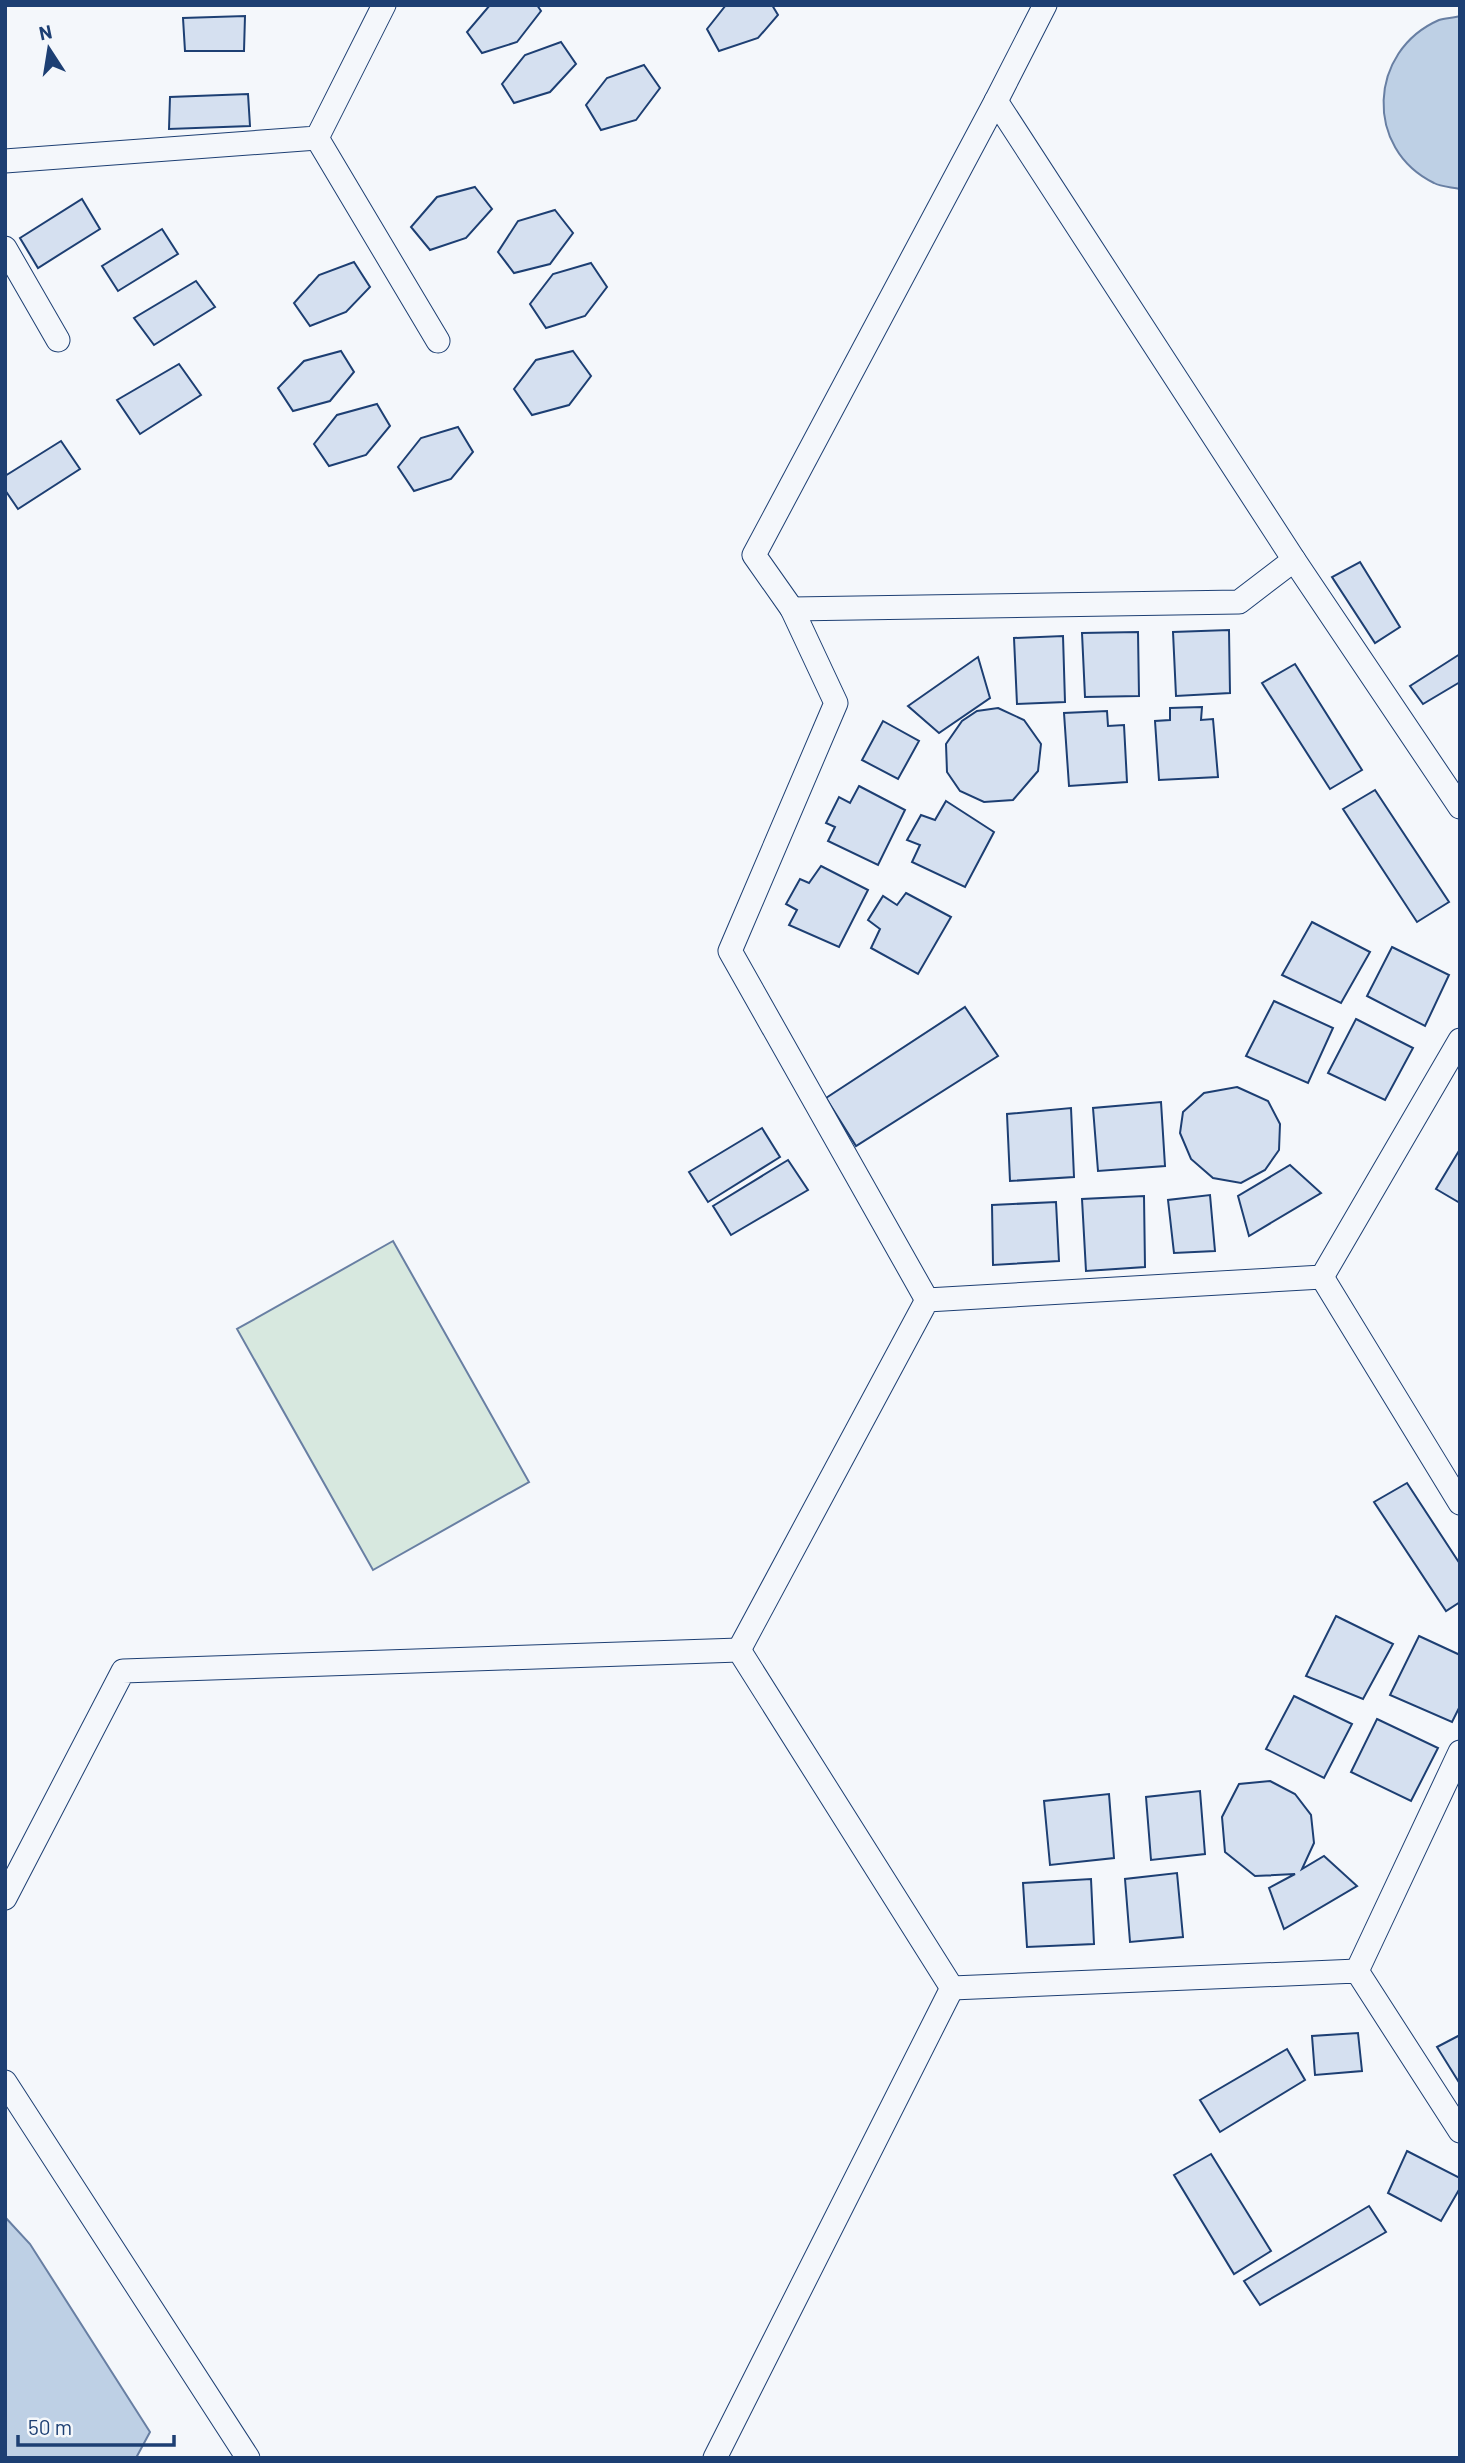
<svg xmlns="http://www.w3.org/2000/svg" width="1465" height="2463" viewBox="0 0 1465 2463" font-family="Barlow,sans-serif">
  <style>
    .green { fill: #d7e8df; stroke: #687fa3; stroke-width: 2 }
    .water { fill: #bed0e5; stroke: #687fa3; stroke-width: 2 }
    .building { fill: #d5e0f0; stroke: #1d3f73; stroke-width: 2 }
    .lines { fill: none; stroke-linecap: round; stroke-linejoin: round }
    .minor-casing { stroke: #1d3f73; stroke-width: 25 }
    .minor { stroke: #f4f7fb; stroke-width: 23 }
  </style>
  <rect width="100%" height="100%" fill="#f4f7fb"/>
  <path class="green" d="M393,1241L529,1482L373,1570L237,1329Z"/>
  <g class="water">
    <path d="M1460,16V189C1452,187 1441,187 1434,183C1364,149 1368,51 1439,20C1445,18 1453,18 1460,16Z"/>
    <path d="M5,2217L30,2244L150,2432L136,2458H5Z"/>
  </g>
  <g class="building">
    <path d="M490,5H537L541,11L517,42L482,53L467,32Z"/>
    <path d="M726,5H772L778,15L758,38L719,51L707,29Z"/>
    <path d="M245,16L244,51H185L183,18Z"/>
    <path d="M561,42L576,64L550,92L514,103L502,84L525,55Z"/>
    <path d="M644,65L660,88L636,120L601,130L586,105L607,78Z"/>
    <path d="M248,94L250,126L169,129L170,97Z"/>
    <path d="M475,187L492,209L466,238L430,250L411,227L437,197Z"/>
    <path d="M82,199L100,229L38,268L20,238Z"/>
    <path d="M555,210L573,233L550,264L514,273L498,252L518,221Z"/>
    <path d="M162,229L178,254L118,291L102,266Z"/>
    <path d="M354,262L370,287L346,312L310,326L294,303L319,275Z"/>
    <path d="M591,263L607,287L585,316L546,328L530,304L553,274Z"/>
    <path d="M196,281L215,307L154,345L134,318Z"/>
    <path d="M341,351L354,372L330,401L293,411L278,388L304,361Z"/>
    <path d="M573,351L591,376L569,405L532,415L514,389L536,360Z"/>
    <path d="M179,364L201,395L140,434L117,400Z"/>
    <path d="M377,404L390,426L366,455L329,466L314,444L337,415Z"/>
    <path d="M458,427L473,452L451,479L414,491L398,467L421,438Z"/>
    <path d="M61,441L80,469L18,509L5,490V476Z"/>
    <path d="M1360,562L1400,627L1375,643L1332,577Z"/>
    <path d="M1229,630L1230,693L1176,696L1173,632Z"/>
    <path d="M1138,632L1139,696L1085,697L1082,633Z"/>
    <path d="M1063,636L1065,702L1017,704L1014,638Z"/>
    <path d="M1460,654V682L1423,704L1410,686Z"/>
    <path d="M978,657L990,698L939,733L908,706Z"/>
    <path d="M1295,664L1362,770L1330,789L1262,683Z"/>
    <path d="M1202,707L1201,720L1213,719L1218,777L1159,780L1155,721L1170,720V708Z"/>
    <path d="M998,708L1024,720L1041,744L1038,771L1013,800L984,802L960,791L947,772L946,744L962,721L977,711Z"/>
    <path d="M1107,711L1108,726L1124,725L1127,782L1069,786L1064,713Z"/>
    <path d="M883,721L919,741L898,779L862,760Z"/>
    <path d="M859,786L905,810L878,865L828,841L835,827L826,823L839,797L850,803Z"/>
    <path d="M1375,790L1449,902L1417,922L1343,809Z"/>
    <path d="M946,801L994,832L965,887L912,862L920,845L907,840L921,815L935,820Z"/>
    <path d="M821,866L868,890L839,947L789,925L797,910L786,904L800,879L809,883Z"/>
    <path d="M906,893L951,917L918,974L871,948L880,929L868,920L883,896L897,905Z"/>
    <path d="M1312,922L1370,952L1341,1003L1282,975Z"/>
    <path d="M1392,947L1449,975L1425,1026L1367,996Z"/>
    <path d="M1274,1001L1333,1028L1308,1083L1246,1056Z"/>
    <path d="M965,1007L998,1056L856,1146L826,1098Z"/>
    <path d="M1356,1019L1413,1048L1385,1100L1328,1073Z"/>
    <path d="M1237,1087L1268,1101L1280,1124L1279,1150L1265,1170L1241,1183L1213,1178L1191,1159L1180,1133L1183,1112L1204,1093Z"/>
    <path d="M1161,1102L1165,1166L1098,1171L1093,1108Z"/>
    <path d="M1071,1108L1074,1177L1010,1181L1007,1114Z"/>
    <path d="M762,1128L780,1157L708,1202L689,1172Z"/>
    <path d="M1460,1149V1203L1436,1189Z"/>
    <path d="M788,1160L808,1190L731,1235L713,1206Z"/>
    <path d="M1290,1165L1321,1193L1249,1236L1238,1196Z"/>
    <path d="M1210,1195L1215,1251L1174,1253L1168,1200Z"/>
    <path d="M1144,1196L1145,1267L1086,1271L1082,1199Z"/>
    <path d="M1056,1202L1059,1261L993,1265L992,1205Z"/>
    <path d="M1407,1483L1460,1564V1602L1446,1611L1374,1502Z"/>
    <path d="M1336,1616L1393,1644L1363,1699L1306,1676Z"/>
    <path d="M1419,1636L1460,1655V1706L1452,1722L1390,1695Z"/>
    <path d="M1294,1696L1352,1724L1324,1778L1266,1749Z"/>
    <path d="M1377,1719L1438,1748L1411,1801L1351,1772Z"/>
    <path d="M1270,1781L1295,1794L1311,1815L1314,1843L1302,1869L1324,1856L1357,1886L1284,1929L1269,1888L1295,1874L1255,1876L1225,1852L1222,1817L1239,1784Z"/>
    <path d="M1200,1791L1205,1854L1151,1860L1146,1797Z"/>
    <path d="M1109,1794L1114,1858L1050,1865L1044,1801Z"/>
    <path d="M1177,1873L1183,1937L1130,1942L1125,1879Z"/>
    <path d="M1091,1879L1094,1944L1027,1947L1023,1883Z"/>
    <path d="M1358,2033L1362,2071L1315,2075L1312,2036Z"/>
    <path d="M1460,2035V2084L1437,2047Z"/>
    <path d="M1287,2049L1305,2080L1220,2132L1200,2100Z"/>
    <path d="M1407,2151L1460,2178V2188L1441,2221L1388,2193Z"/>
    <path d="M1211,2154L1271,2251L1234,2274L1174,2175Z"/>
    <path d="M1369,2206L1386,2232L1260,2305L1244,2281Z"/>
  </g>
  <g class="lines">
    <defs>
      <g id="minor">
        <path d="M996,101L1294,560L1460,807"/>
        <path d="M317,138L438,341"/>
        <path d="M5,161L317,138L384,5"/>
        <path d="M5,248L58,340"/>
        <path d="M792,609L1239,602L1294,560"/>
        <path d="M1322,1277L1460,1503"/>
        <path d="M927,1300L730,951L836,703L792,609L754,555L996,101L1045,5"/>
        <path d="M739,1650L927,1300L1322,1277L1460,1040"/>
        <path d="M5,1898L123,1671L739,1650L952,1988"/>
        <path d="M1357,1971L1460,1752"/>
        <path d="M952,1988L1357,1971L1460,2131"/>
        <path d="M5,2082L248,2458"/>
        <path d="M715,2458L952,1988"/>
      </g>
    </defs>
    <use href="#minor" class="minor-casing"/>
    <use href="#minor" class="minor"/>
  </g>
  <rect width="1465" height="2463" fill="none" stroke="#1d3f73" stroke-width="14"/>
  <g transform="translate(49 49) rotate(348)" stroke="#f4f7fb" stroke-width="5" paint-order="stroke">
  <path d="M0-5L12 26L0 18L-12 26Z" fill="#1d3f73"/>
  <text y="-10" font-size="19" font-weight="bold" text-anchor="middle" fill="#1d3f73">N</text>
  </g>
  <path d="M18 2435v10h156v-10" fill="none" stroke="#1d3f73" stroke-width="3.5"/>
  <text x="28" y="2435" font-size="21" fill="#1d3f73" stroke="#f4f7fb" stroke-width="5" paint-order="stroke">50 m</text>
</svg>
